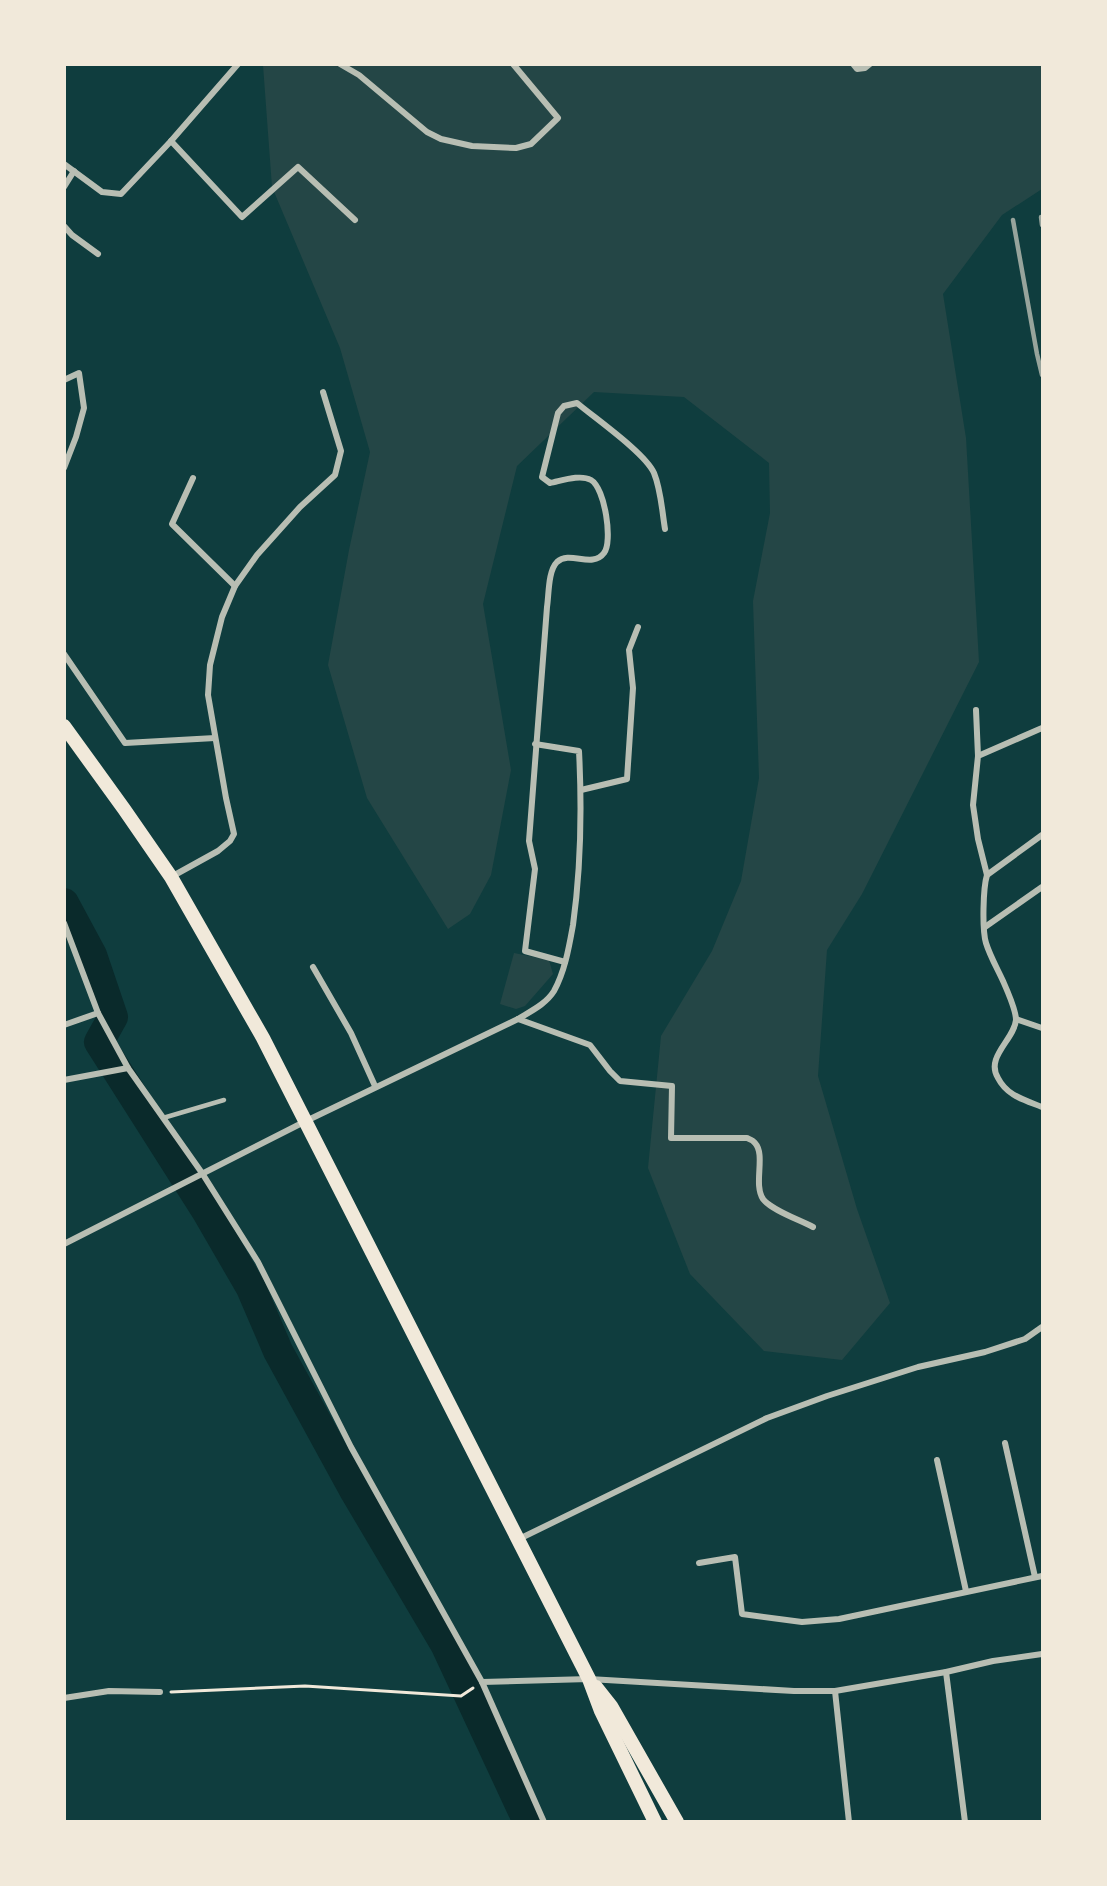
<svg xmlns="http://www.w3.org/2000/svg" width="1107" height="1886" viewBox="0 0 1107 1886" font-family="Signika,sans-serif">
  <style>
    .green { fill: #244646 }
    .lines { fill: none; stroke-linecap: round; stroke-linejoin: round }
    .river { stroke: #0a2a2b; stroke-width: 30 }
    .path { stroke: #f1e9da; stroke-width: 3 }
    .service { stroke: #b8beb3; stroke-width: 4.5 }
    .minor { stroke: #b8beb3; stroke-width: 6 }
    .trunk { stroke: #f1e9da; stroke-width: 14 }
    .rail { stroke: #97a49c; stroke-width: 4.5 }
  </style>
  <rect width="100%" height="100%" fill="#0f3d3e"/>
  <g class="green">
    <path d="M263,65H1042V189L1002,215L943,294L966,438L979,662L862,894L827,950L818,1076L857,1209L890,1303L842,1360L764,1351L690,1274L648,1168L661,1036L712,951L741,881L759,778L753,601L770,513L769,463L684,397L594,392L517,466L483,604L511,770L491,875L470,914L448,929L367,798L328,665L349,550L370,452L340,348L272,187Z"/>
    <path d="M514,953L549,960L553,974L525,1006L516,1009L500,1004Z"/>
  </g>
  <g class="lines">
    <path class="river" d="M64,903L92,955L113,1017L99,1042L207,1212L251,1288L278,1351L354,1490L445,1644L528,1822"/>
    <path class="path" d="M171,1692L305,1686L461,1696L473,1688"/>
    <path class="service" d="M163,1118L224,1100"/>
    <g class="minor">
      <path d="M340,64L359,75L427,132L441,139L472,146L516,148L531,144L558,118L513,64"/>
      <path d="M853,64L857,69L865,68L870,64"/>
      <path d="M171,141L242,217L298,167L355,220"/>
      <path d="M64,164L102,192L121,194L171,141L238,64"/>
      <path d="M64,187L74,171"/>
      <path d="M64,226L72,235L98,254"/>
      <path d="M64,380L79,373L84,408L76,437L64,468"/>
      <path d="M193,478L172,524L235,586"/>
      <path d="M64,654L125,743L215,738"/>
      <path d="M976,710L978,756"/>
      <path d="M581,790L627,779L633,688L629,650L638,627"/>
      <path d="M1042,835L987,875C983,888 982,930 986,943C990,956 997,968 1003,981C1007,990 1016,1010 1016,1020C1014,1040 985,1057 998,1078C1007,1096 1025,1100 1042,1107"/>
      <path d="M987,875L978,839L973,805L978,756L1042,728"/>
      <path d="M171,877L218,851L230,841L234,834L226,798L208,695L210,665L222,617L235,586L257,555L300,507L335,475L341,451L323,392"/>
      <path d="M64,923L98,1013L128,1068L202,1173L258,1262L351,1447L482,1682L544,1822"/>
      <path d="M985,927L1042,887"/>
      <path d="M565,962L525,951L535,869L529,841L547,607C549,594 548,571 557,562C570,550 592,569 604,553C613,542 605,488 591,480C580,474 561,481 550,483L542,477L558,413L564,406L577,403C596,419 645,453 654,473C661,490 662,511 665,529"/>
      <path d="M313,967L351,1033L375,1086"/>
      <path d="M518,1019L590,1045L610,1071L620,1081L672,1086L671,1138H747C749,1139 753,1140 755,1143C766,1155 753,1184 763,1199C771,1210 800,1220 813,1227"/>
      <path d="M1016,1019L1042,1028"/>
      <path d="M64,1025L98,1013"/>
      <path d="M64,1080L128,1068"/>
      <path d="M64,1244L306,1121L518,1019C531,1011 546,1004 554,991C565,971 569,947 573,925C581,867 582,809 579,751L535,744"/>
      <path d="M1005,1443L1035,1577"/>
      <path d="M937,1460L966,1591"/>
      <path d="M519,1539L767,1418L827,1396L918,1367L985,1352L1025,1339L1042,1327"/>
      <path d="M699,1563L735,1557L742,1614L802,1622L839,1619L1042,1576"/>
      <path d="M946,1672L965,1822"/>
      <path d="M482,1682L589,1679L794,1691H835L946,1672L993,1661L1042,1654"/>
      <path d="M835,1691L849,1822"/>
      <path d="M64,1698L109,1691L160,1692"/>
    </g>
    <g class="trunk">
      <path d="M64,726L124,809L171,877L263,1038L589,1679L601,1711L655,1822"/>
      <path d="M596,1687L611,1706L677,1822"/>
    </g>
    <g class="rail">
      <path d="M1041,217L1042,225"/>
      <path d="M1013,220L1037,354L1042,375"/>
    </g>
  </g>
  <rect width="1107" height="1886" fill="none" stroke="#f1e9da" stroke-width="132"/>
</svg>
